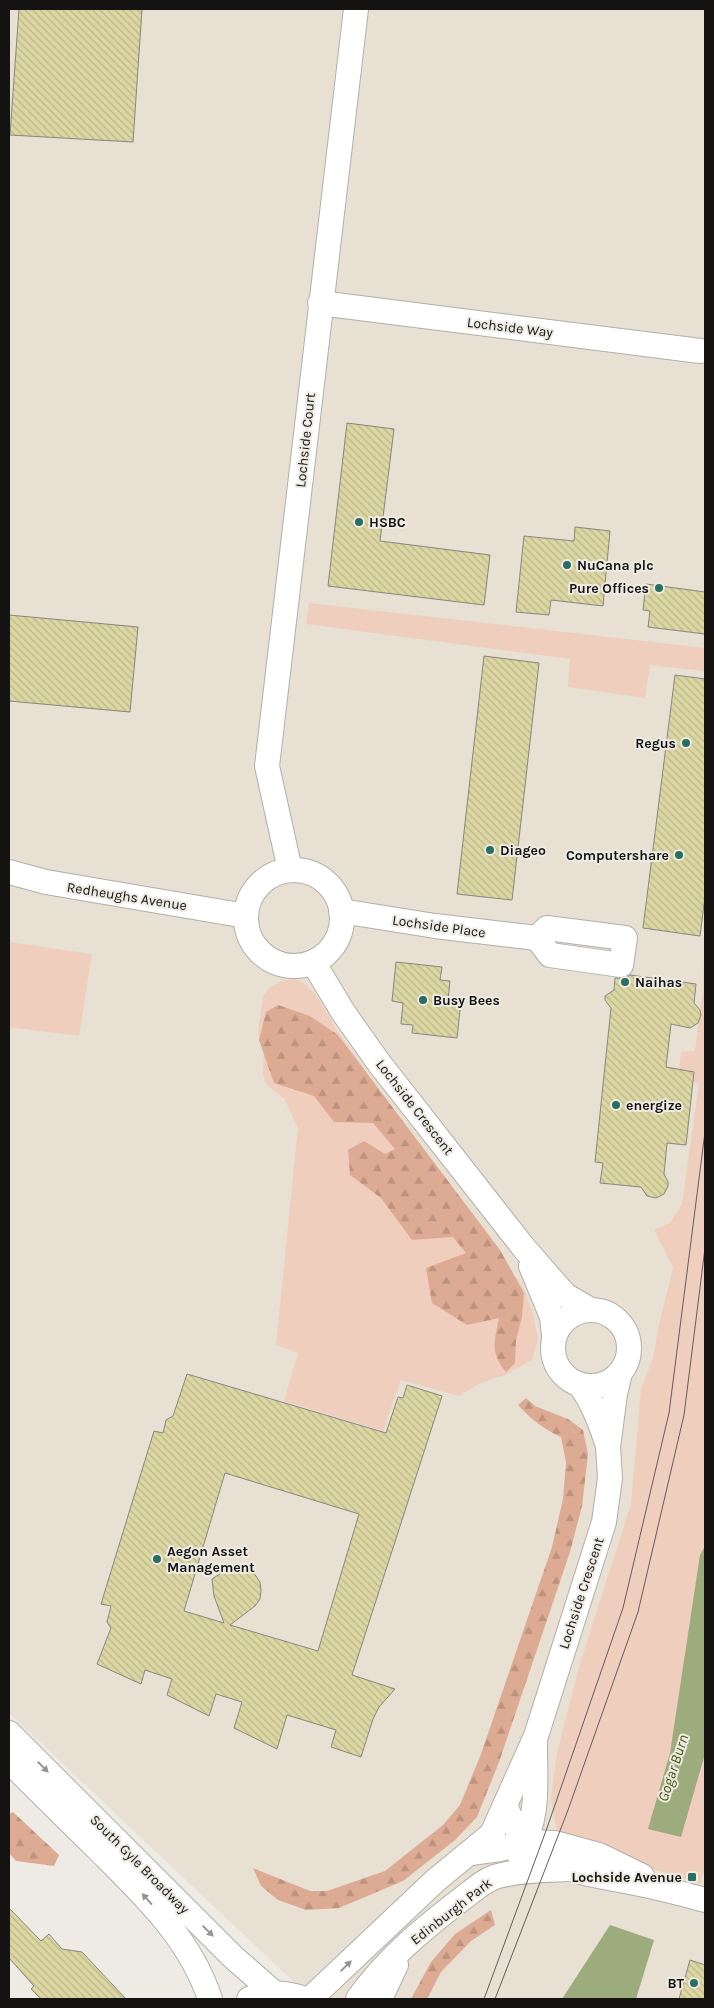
<svg xmlns="http://www.w3.org/2000/svg" width="714" height="2008" viewBox="0 0 714 2008" font-family="Karla,sans-serif">
  <style>
    .built { fill: #e7e0d3 }
    .green { fill: #efcebe }
    .forest { fill: url(#forest-firs) }
    .water { fill: #9dac7c }
    .building { fill: url(#building-back-hatch); stroke: #878780; fill-rule: evenodd }
    .lines { fill: none; stroke-linecap: round; stroke-linejoin: round }
    .minor-casing { stroke: #b2afa9; stroke-width: 26 }
    .minor { stroke: #fff; stroke-width: 24 }
    .tram { stroke: #605e5b; stroke-width: 1 }
    .oneway { fill: #959594 }
    .poi-dot { fill: #2a6e62; stroke: #eeebe4; stroke-width: 2 }
    .labels { text-anchor: middle; stroke-width: 4; stroke-linejoin: round; paint-order: stroke }
    .street-label { font-size: 14px; fill: #141311; stroke: #eeebe4 }
    .poi-label { font-size: 14px; font-weight: bold; fill: #141311; stroke: #eeebe4; text-anchor: start }
    .water-label { font-size: 15px; font-style: italic; fill: #46560a; stroke: #eeebe4 }
  </style>
  <defs>
    <pattern id="forest-firs" width="22" height="20" patternUnits="userSpaceOnUse" patternTransform="scale(1.25)"><rect width="22" height="20" fill="#ddab93"/><path d="M5 1l3.5 6h-7zM16 11l3.5 6h-7z" fill="#bd927e"/></pattern>
    <pattern id="building-back-hatch" width="6" height="6" patternUnits="userSpaceOnUse" patternTransform="scale(1.25)"><rect width="6" height="6" fill="#dbd6a2"/><path d="M-1 5l2 2M0 0l6 6M5-1l2 2" fill="none" stroke="#bbb78a"/></pattern>
  </defs>
  <rect width="100%" height="100%" fill="#eeebe4"/>
  <path class="built" d="M9,9H705V1999H312L9,1713Z"/>
  <g class="green">
    <path d="M309,603L705,648V671L650,665L645,698L568,687L570,659L306,624Z"/>
    <path d="M9,942L92,954L79,1036L9,1027Z"/>
    <path d="M704,960L705,1867L700,1884L594,1850L557,1832L551,1798L557,1753L579,1667L631,1504L641,1389L653,1358L659,1325L673,1268L654,1230L670,1223L682,1204L699,1083L678,1079L681,1052L695,1051L703,988Z"/>
    <path d="M293,978C317,987 326,1013 339,1034L523,1287L533,1313L538,1339L532,1360L505,1375L481,1383L459,1396L401,1380L383,1431L284,1401L298,1353L276,1345L298,1128L284,1098L269,1087L265,1081L263,1072L264,1052L258,1034L263,996L269,988L280,982Z"/>
  </g>
  <g class="forest">
    <path d="M278,1005L310,1016L338,1035L500,1250L524,1293L522,1317L516,1340L515,1363L506,1372C489,1352 495,1340 499,1318L467,1325L432,1303L426,1268L466,1253L453,1237L412,1240L381,1198L350,1175L348,1150L364,1141L385,1154L395,1149L373,1123L334,1122L314,1096L274,1083L259,1040L266,1012Z"/>
    <path d="M526,1398L535,1406L568,1419L583,1430L588,1454L582,1506L570,1552L499,1762L477,1817L455,1840L403,1881L339,1908L306,1910L278,1900L261,1886L253,1868L310,1891H327L385,1871L443,1825L460,1805L481,1754L552,1547L563,1499L566,1462L561,1437C543,1429 531,1419 518,1405Z"/>
    <path d="M13,1812L59,1855L54,1866L16,1861L9,1853V1814Z"/>
    <path d="M491,1910L495,1925L471,1941L441,1972L427,1999H411L431,1962L455,1934Z"/>
  </g>
  <g class="water">
    <path d="M705,1546V1754L681,1837L648,1829L670,1753L700,1555Z"/>
    <path d="M610,1925L654,1940L636,1999H562Z"/>
  </g>
  <g class="building">
    <path d="M19,9H142L133,142L10,135Z"/>
    <path d="M347,423L394,429L380,541L490,555L484,605L328,586Z"/>
    <path d="M575,527L610,531L603,606L551,600L549,615L516,612L524,536L574,541Z"/>
    <path d="M646,584L705,592V634L648,627L650,611L643,610Z"/>
    <path d="M9,615L138,627L130,712L9,701Z"/>
    <path d="M484,656L539,663L512,900L457,894Z"/>
    <path d="M675,675L705,679V897L700,936L643,928Z"/>
    <path d="M396,962L442,967L440,980L450,981L448,1000L461,1001L457,1038L412,1033L413,1025L401,1024L403,1003L392,1001Z"/>
    <path d="M630,975L696,984L694,1003L700,1010L701,1015L698,1023L690,1028L671,1024L666,1067L694,1072L686,1145L667,1143L664,1174L668,1182V1186L664,1194L656,1198L647,1196L641,1187L600,1183L603,1163L595,1162L611,1008L605,1000V996L614,990L615,978H626Z"/>
    <path d="M187,1374L386,1433L398,1397L403,1398L407,1385L442,1396L352,1675L395,1689L379,1707L373,1719L361,1757L331,1747L336,1730L287,1715L277,1749L234,1728L242,1702L216,1694L209,1716L167,1695L172,1679L145,1670L141,1684L97,1664L111,1628L107,1622L111,1606L101,1604L154,1431L163,1433L166,1420L173,1416ZM225,1473L359,1514L318,1651L230,1625L255,1606L260,1599L261,1590L260,1582L253,1572L245,1568H229L212,1579L214,1596L224,1623L184,1611Z"/>
    <path d="M9,1908L41,1941L49,1934L62,1949L82,1952L126,1999H41L31,1989L34,1986L9,1958Z"/>
    <path d="M690,1960L705,1965V1999H679Z"/>
  </g>
  <g class="lines">
    <defs>
      <g id="minor">
        <path d="M320,303L700,351"/>
        <path d="M290,870L267,766L356,9"/>
        <circle cx="294" cy="918" r="48"/>
        <path d="M9,872L46,882L246,916"/>
        <path d="M341,911L435,926L537,938L547,928L625,938L621,965L550,955L537,938"/>
        <path d="M313,962L343,1012L379,1063L524,1248L565,1295L589,1309"/>
        <path d="M531,1266L552,1317L554,1335"/>
        <circle cx="591" cy="1348" r="38"/>
        <path d="M580,1385C593,1403 600,1422 607,1443"/>
        <path d="M9,1733L233,1957L273,1992"/>
        <path d="M9,1761C39,1791 69,1821 99,1850C143,1894 190,1938 210,1999"/>
        <path d="M505,1805C528,1867 573,1871 630,1882C656,1887 680,1893 705,1900"/>
        <path d="M471,1853L500,1849L526,1842L555,1843L599,1855L642,1876"/>
        <path d="M518,1853C540,1820 535,1783 535,1745"/>
        <path d="M249,1999C268,1990 286,1992 305,1999"/>
        <path d="M310,1999L436,1880L492,1834L536,1736L604,1522L610,1478L608,1447L615,1394L620,1373"/>
        <path d="M358,1999C386,1959 424,1928 463,1898C473,1891 485,1879 498,1876C520,1870 544,1870 567,1869"/>
        <path d="M380,1999L396,1965"/>
      </g>
    </defs>
    <use href="#minor" class="minor-casing"/>
    <use href="#minor" class="minor"/>
    <g class="tram">
      <path d="M484,1999L547,1828L623,1608L669,1413L705,1132"/>
      <path d="M495,1999L568,1810L638,1612L684,1415L705,1248"/>
    </g>
  </g>
  <defs><path id="oneway-solid" d="M-6-.8H1V-3.2L6.5 0L1 3.2V.8H-6Z" transform="scale(1.25)"/></defs>
  <g class="oneway">
    <use href="#oneway-solid" transform="translate(43 1767) rotate(45)"/>
    <use href="#oneway-solid" transform="translate(147 1899) rotate(-132)"/>
    <use href="#oneway-solid" transform="translate(208 1931) rotate(45)"/>
    <use href="#oneway-solid" transform="translate(346 1966) rotate(-44)"/>
  </g>
  <g class="poi-dot">
    <circle cx="359" cy="522" r="5"/>
    <circle cx="567" cy="565" r="5"/>
    <circle cx="659" cy="588" r="5"/>
    <circle cx="686" cy="743" r="5"/>
    <circle cx="490" cy="850" r="5"/>
    <circle cx="679" cy="855" r="5"/>
    <circle cx="625" cy="982" r="5"/>
    <circle cx="423" cy="1000" r="5"/>
    <circle cx="616" cy="1105" r="5"/>
    <circle cx="157" cy="1559" r="5"/>
    <rect x="687" y="1872" width="10" height="10" rx="2.5"/>
    <circle cx="694" cy="1983" r="5"/>
  </g>
  <g class="labels">
    <g class="street-label">
      <text transform="translate(510 327) rotate(7)" y="5">Lochside Way</text>
      <text transform="translate(305 440) rotate(-84)" y="5">Lochside Court</text>
      <text transform="translate(127 896) rotate(9)" y="5">Redheughs Avenue</text>
      <text transform="translate(439 926) rotate(8)" y="5">Lochside Place</text>
      <text transform="translate(415 1107) rotate(52)" y="5">Lochside Crescent</text>
      <text transform="translate(581 1593) rotate(-72)" y="5">Lochside Crescent</text>
      <text transform="translate(140 1864) rotate(45)" y="5">South Gyle Broadway</text>
      <text transform="translate(451 1911) rotate(-38)" y="5">Edinburgh Park</text>
    </g>
    <g class="poi-label">
      <text x="369" y="527">HSBC</text>
      <text x="577" y="570">NuCana plc</text>
      <text x="649" y="593" text-anchor="end">Pure Offices</text>
      <text x="676" y="748" text-anchor="end">Regus</text>
      <text x="500" y="855">Diageo</text>
      <text x="669" y="860" text-anchor="end">Computershare</text>
      <text x="635" y="987">Naihas</text>
      <text x="433" y="1005">Busy Bees</text>
      <text x="626" y="1110">energize</text>
      <text x="167" y="1556">Aegon Asset<tspan x="167" dy="16">Management</tspan></text>
      <text x="682" y="1882" text-anchor="end">Lochside Avenue</text>
      <text x="684" y="1988" text-anchor="end">BT</text>
    </g>
    <g class="water-label">
      <text transform="translate(673 1768) rotate(-72)" y="5">Gogar Burn</text>
    </g>
  </g>
  <rect width="714" height="2008" fill="none" stroke="#141311" stroke-width="20"/>
</svg>
